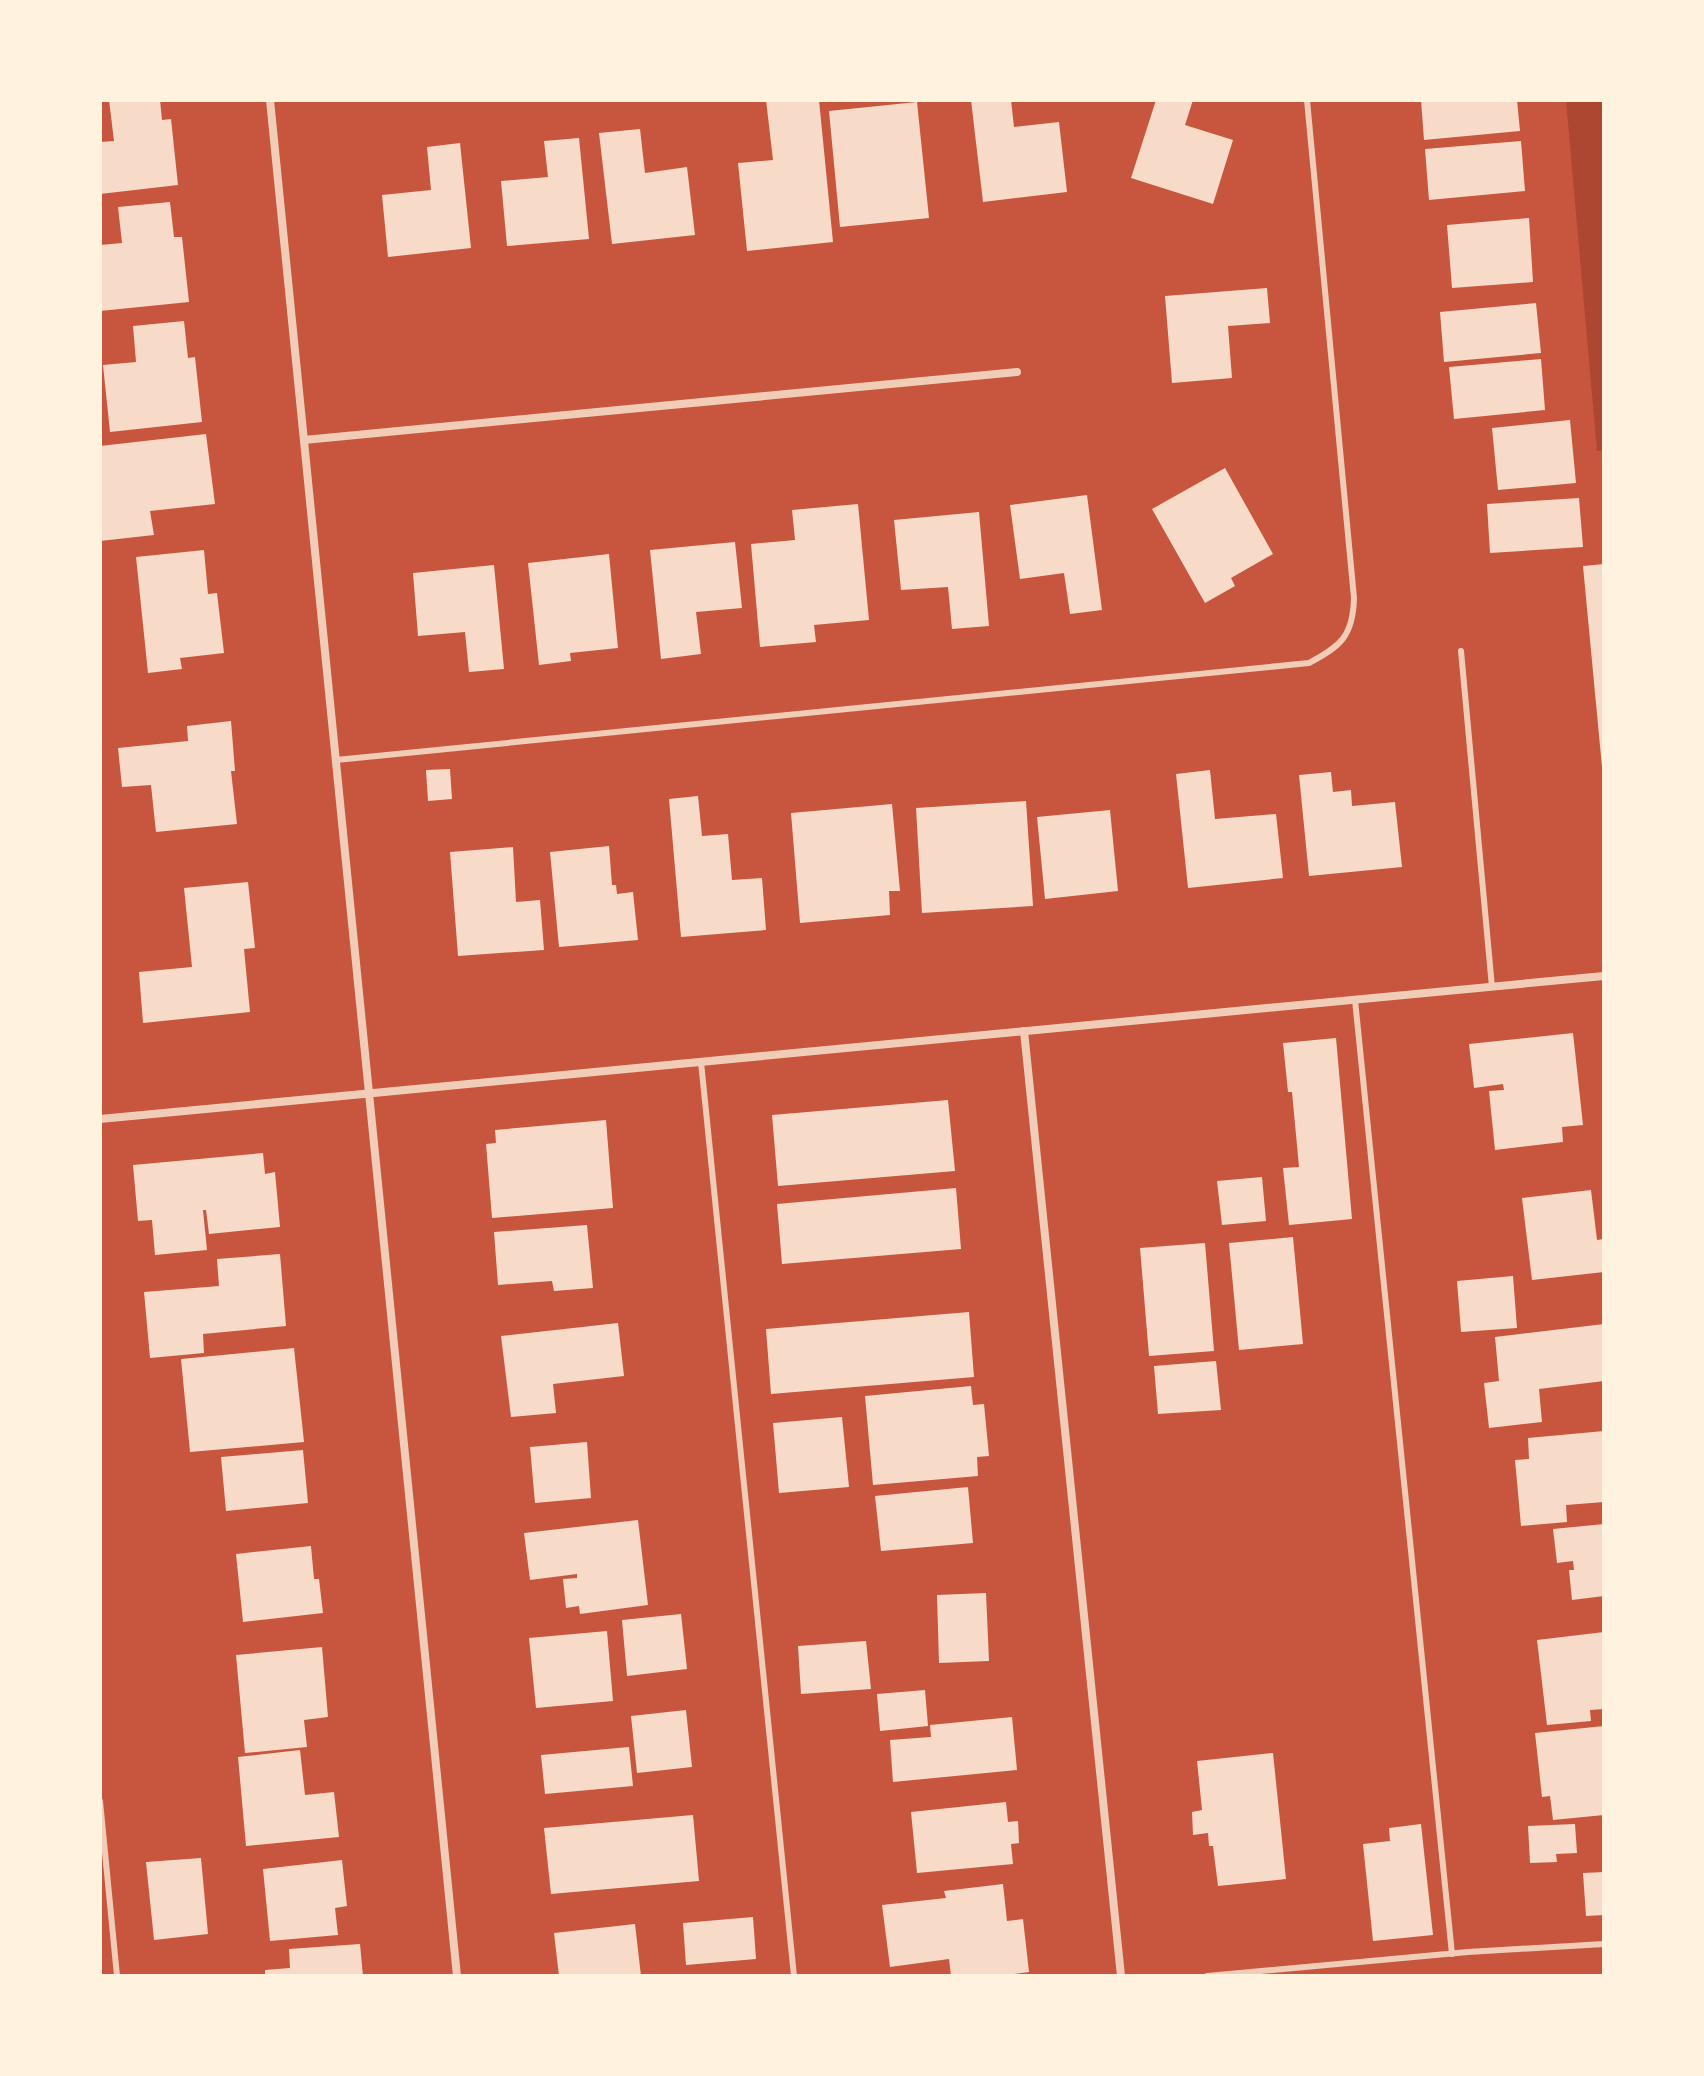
<svg xmlns="http://www.w3.org/2000/svg" width="1704" height="2076" viewBox="0 0 1704 2076" font-family="'Varela Round',sans-serif">
  <style>
    .green { fill: #ae4732 }
    .building { fill: #f7dbc8 }
    .lines { fill: none; stroke-linecap: round; stroke-linejoin: round }
    .service { stroke: #f1ccb7; stroke-width: 6 }
    .minor { stroke: #f1ccb7; stroke-width: 8 }
  </style>
  <rect width="100%" height="100%" fill="#c8553d"/>
  <path class="green" d="M1566,100H1604V450L1597,451Z"/>
  <g class="building">
    <path d="M109,100H160L162,120L171,119L178,185L100,194V142L114,141Z"/>
    <path d="M766,100H819L833,242L747,251L738,163L773,160Z"/>
    <path d="M971,100H1011L1014,127L1059,122L1067,192L983,202Z"/>
    <path d="M1156,100H1193L1185,125L1233,140L1213,204L1131,178Z"/>
    <path d="M1421,100H1517L1520,131L1424,140Z"/>
    <path d="M917,102L929,218L840,227L829,111Z"/>
    <path d="M640,129L645,173L687,167L695,235L612,244L599,133Z"/>
    <path d="M579,138L589,239L507,246L501,181L548,177L544,141Z"/>
    <path d="M1521,141L1525,191L1429,200L1425,149Z"/>
    <path d="M460,143L471,248L388,257L382,195L431,190L427,147Z"/>
    <path d="M170,202L174,237H182L189,302L100,311V245L122,243L118,207Z"/>
    <path d="M1529,218L1533,282L1452,288L1447,225Z"/>
    <path d="M1267,288L1270,323L1228,326L1232,378L1172,383L1165,296Z"/>
    <path d="M1536,303L1541,353L1444,362L1440,312Z"/>
    <path d="M184,321L188,358L195,357L202,422L110,432L103,365L136,362L133,326Z"/>
    <path d="M1541,359L1545,410L1454,419L1449,367Z"/>
    <path d="M1570,420L1576,483L1498,490L1492,428Z"/>
    <path d="M206,434L215,504L150,511L154,535L100,541V446Z"/>
    <path d="M1225,468L1273,554L1231,578L1235,586L1205,603L1152,509Z"/>
    <path d="M1087,495L1102,610L1070,614L1064,573L1020,579L1010,505Z"/>
    <path d="M1579,498L1583,547L1490,553L1487,504Z"/>
    <path d="M858,504L869,620L814,625L816,642L760,647L751,544L795,540L792,510Z"/>
    <path d="M979,512L989,626L952,629L948,587L901,590L894,520Z"/>
    <path d="M735,542L742,608L696,612L701,654L661,659L650,550Z"/>
    <path d="M204,550L208,594L217,593L224,653L180,658L182,669L148,673L136,557Z"/>
    <path d="M609,554L618,648L570,653L571,661L539,665L528,563Z"/>
    <path d="M1604,564V767H1602L1583,566Z"/>
    <path d="M494,565L504,669L469,672L465,632L418,636L413,573Z"/>
    <path d="M231,721L235,771H231L237,824L156,832L151,785L122,787L118,748L188,741L187,726Z"/>
    <path d="M450,769L452,799L428,801L426,770Z"/>
    <path d="M1210,770L1215,819L1276,814L1283,878L1188,888L1176,774Z"/>
    <path d="M1331,772L1333,792L1351,790L1352,806L1395,802L1402,867L1309,876L1299,775Z"/>
    <path d="M698,796L702,836L728,834L732,880L762,878L766,930L681,937L669,799Z"/>
    <path d="M1026,801L1033,906L922,913L916,808Z"/>
    <path d="M892,804L900,891H889L890,915L800,923L791,813Z"/>
    <path d="M1110,810L1118,891L1045,899L1037,817Z"/>
    <path d="M609,846L612,885H616L617,894L633,892L638,940L559,947L550,852Z"/>
    <path d="M513,847L516,902L540,900L544,950L458,956L450,852Z"/>
    <path d="M248,882L255,948L244,949L250,1012L143,1023L139,972L192,967L184,888Z"/>
    <path d="M1573,1033L1583,1125L1562,1127L1563,1142L1495,1150L1489,1091L1504,1090L1503,1084L1474,1088L1469,1044Z"/>
    <path d="M1336,1038L1352,1219L1289,1225L1283,1168L1299,1167L1292,1092H1288L1283,1043Z"/>
    <path d="M948,1100L955,1171L778,1186L772,1115Z"/>
    <path d="M606,1120L613,1208L492,1218L486,1144L496,1143L495,1130Z"/>
    <path d="M263,1153L265,1174L275,1172L280,1227L209,1234L206,1210H203L207,1250L155,1255L152,1220L138,1221L133,1165Z"/>
    <path d="M1262,1177L1266,1221L1222,1225L1217,1181Z"/>
    <path d="M956,1188L961,1249L782,1264L777,1204Z"/>
    <path d="M1591,1190L1597,1240L1604,1239V1272L1532,1280L1522,1198Z"/>
    <path d="M587,1225L593,1288L554,1291L552,1281L498,1285L494,1232Z"/>
    <path d="M1293,1237L1303,1344L1239,1350L1229,1243Z"/>
    <path d="M1205,1243L1214,1351L1149,1356L1140,1248Z"/>
    <path d="M280,1254L286,1326L203,1334L204,1353L150,1358L144,1292L219,1286L217,1259Z"/>
    <path d="M1513,1276L1517,1328L1461,1332L1457,1281Z"/>
    <path d="M969,1312L974,1377L771,1394L766,1329Z"/>
    <path d="M618,1323L624,1376L553,1384L556,1413L511,1417L501,1336Z"/>
    <path d="M1604,1324V1381L1539,1389L1542,1422L1489,1428L1484,1383L1499,1381L1495,1337Z"/>
    <path d="M294,1348L304,1442L190,1452L181,1359Z"/>
    <path d="M1216,1361L1221,1410L1158,1414L1154,1366Z"/>
    <path d="M971,1386L973,1405L984,1404L989,1456L977,1457L978,1476L873,1485L865,1396Z"/>
    <path d="M842,1417L849,1487L779,1493L773,1423Z"/>
    <path d="M1604,1431V1502L1566,1505L1567,1522L1521,1526L1515,1460L1529,1459L1528,1438Z"/>
    <path d="M587,1442L591,1498L535,1503L530,1447Z"/>
    <path d="M303,1450L308,1503L226,1511L221,1457Z"/>
    <path d="M968,1487L973,1543L881,1551L875,1496Z"/>
    <path d="M638,1520L648,1605L580,1614L579,1606L566,1608L563,1579L577,1578V1574L530,1580L524,1533Z"/>
    <path d="M1604,1524V1596L1572,1600L1569,1570H1574L1573,1561L1557,1563L1553,1529Z"/>
    <path d="M311,1546L314,1579H319L323,1613L243,1622L236,1554Z"/>
    <path d="M986,1593L989,1661L939,1663L937,1595Z"/>
    <path d="M681,1614L687,1669L627,1676L622,1620Z"/>
    <path d="M607,1631L613,1701L536,1708L529,1638Z"/>
    <path d="M1604,1632V1709L1590,1710L1591,1721L1547,1725L1537,1640Z"/>
    <path d="M866,1641L871,1689L801,1694L798,1646Z"/>
    <path d="M322,1647L328,1717L304,1720L307,1747L245,1753L236,1655Z"/>
    <path d="M925,1690L928,1726L880,1731L877,1694Z"/>
    <path d="M686,1710L692,1767L637,1773L631,1716Z"/>
    <path d="M1012,1717L1017,1770L893,1782L890,1740L931,1737L930,1725Z"/>
    <path d="M1604,1726V1815L1553,1820L1550,1796L1542,1797L1535,1733Z"/>
    <path d="M629,1747L633,1786L545,1794L541,1755Z"/>
    <path d="M300,1750L305,1795L334,1792L339,1837L246,1846L238,1757Z"/>
    <path d="M1273,1753L1286,1879L1218,1886L1213,1846H1209L1208,1833L1193,1835L1192,1812L1202,1810L1197,1761Z"/>
    <path d="M1006,1802L1008,1822L1018,1821L1019,1843L1011,1844L1013,1864L917,1873L911,1812Z"/>
    <path d="M693,1815L699,1881L551,1894L544,1828Z"/>
    <path d="M1421,1824L1433,1935L1373,1941L1363,1844L1390,1841L1389,1828Z"/>
    <path d="M1575,1824L1577,1853L1556,1854L1557,1862L1530,1863L1528,1826Z"/>
    <path d="M201,1858L208,1934L154,1940L146,1862Z"/>
    <path d="M342,1860L347,1906L335,1908L338,1935L270,1941L263,1869Z"/>
    <path d="M1604,1872V1915L1586,1916L1583,1873Z"/>
    <path d="M1003,1884L1007,1921L1023,1919L1029,1972L997,1976H951L949,1959L890,1967L882,1905L946,1898L944,1891Z"/>
    <path d="M753,1917L756,1959L686,1965L683,1923Z"/>
    <path d="M635,1924L641,1976H559L554,1933Z"/>
    <path d="M360,1944L363,1976H265V1970L290,1968L289,1949Z"/>
  </g>
  <g class="lines">
    <g class="service">
      <path d="M1461,651L1492,987"/>
      <path d="M336,760L1309,663C1341,646 1353,636 1354,598L1307,100"/>
      <path d="M1355,1000L1452,1954"/>
      <path d="M701,1062L794,1976"/>
      <path d="M100,1801L117,1976"/>
      <path d="M1207,1976L1468,1952L1604,1944"/>
    </g>
    <g class="minor">
      <path d="M270,100L457,1976"/>
      <path d="M304,440L1017,372"/>
      <path d="M1024,1031L1121,1976"/>
      <path d="M100,1119L1604,976"/>
    </g>
  </g>
  <rect width="1704" height="2076" fill="none" stroke="#fff3e0" stroke-width="204"/>
</svg>
